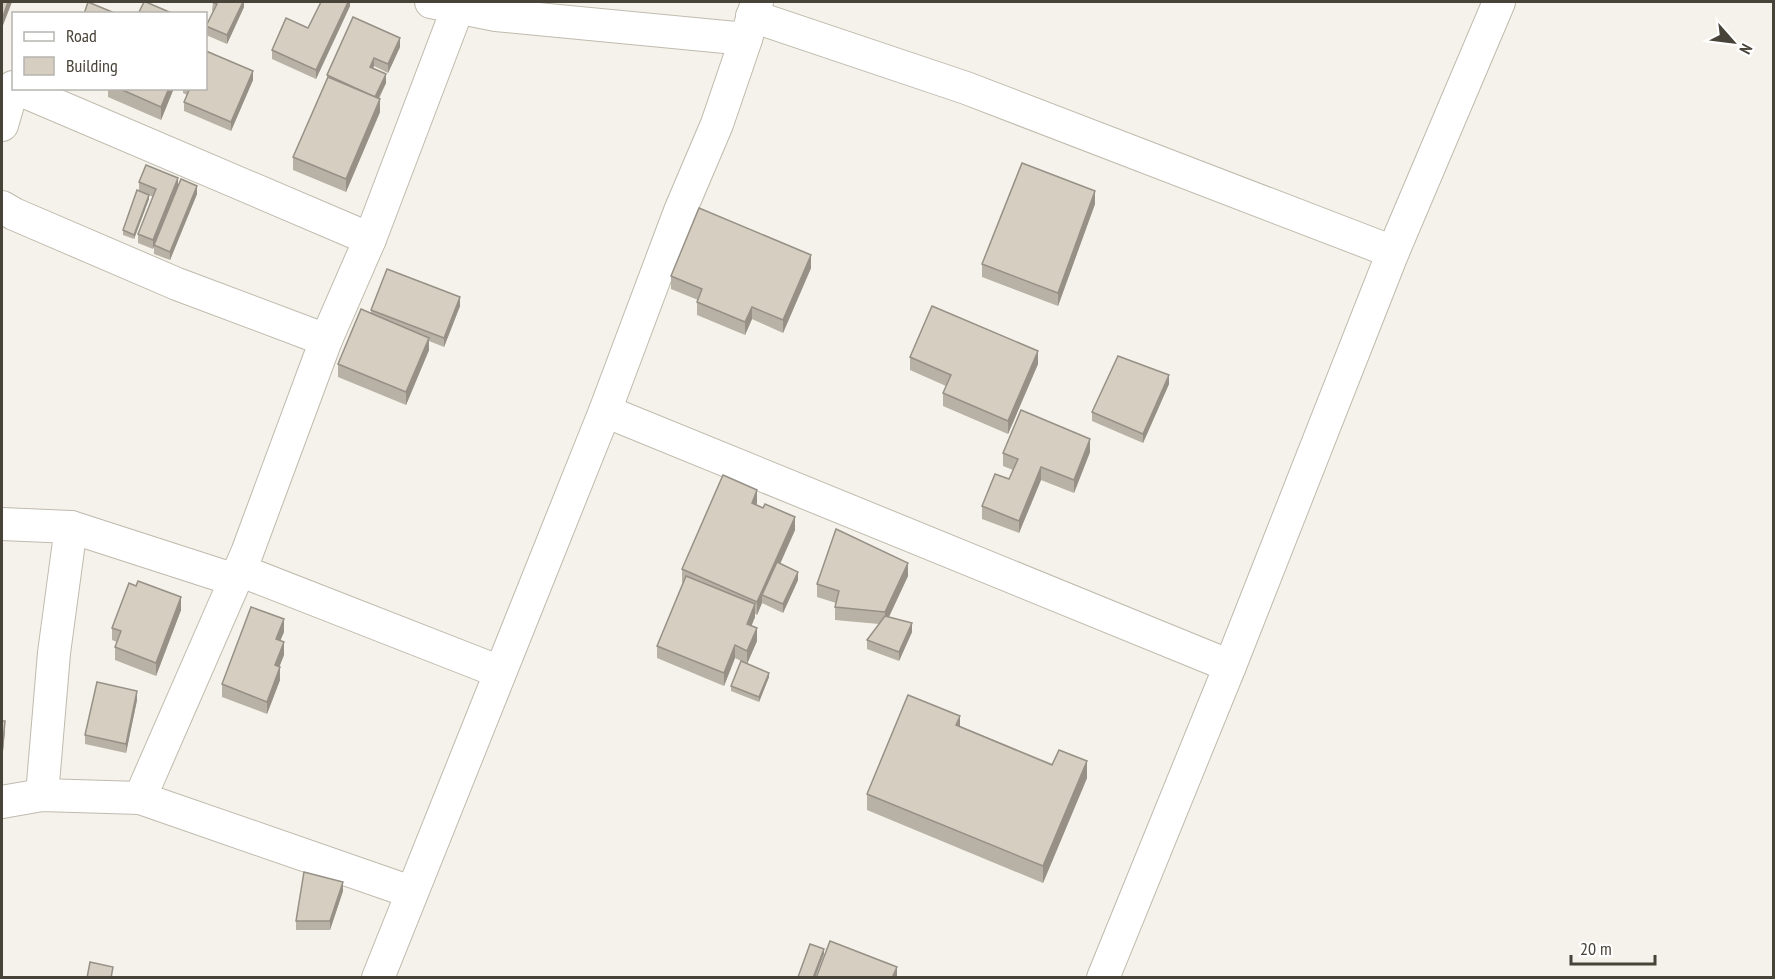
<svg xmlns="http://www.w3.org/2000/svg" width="1775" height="979" viewBox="0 0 1775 979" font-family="'PT Sans Narrow',sans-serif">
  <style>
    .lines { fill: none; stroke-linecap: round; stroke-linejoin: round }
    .street-casing { stroke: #c0baad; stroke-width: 34 }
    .street { stroke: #fff; stroke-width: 32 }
    .wall { fill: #b8b1a5 }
    .shaded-wall { fill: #969086 }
    .building { fill: #d6cec0; stroke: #969086; stroke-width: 1.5 }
  </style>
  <rect width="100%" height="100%" fill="#f4f2ea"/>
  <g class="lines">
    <defs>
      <g id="street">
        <path d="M431,2L496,15L746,39"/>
        <path d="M752,16L966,88L1393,252"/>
        <path d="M16,88L370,239"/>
        <path d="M2,125L13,87"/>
        <path d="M2,207L14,214L177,284L326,340"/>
        <path d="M605,411L1230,666"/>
        <path d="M2,524L71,527L235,580"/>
        <path d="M239,570L500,672"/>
        <path d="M42,795L54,653L71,527"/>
        <path d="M140,798L247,553L326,340L370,239L460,2"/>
        <path d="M2,802L42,795L140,798L411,892"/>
        <path d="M378,978L605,411L680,211L717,124L746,39L757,2"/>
        <path d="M1103,978L1230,666L1393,252L1499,2"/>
      </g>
    </defs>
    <use href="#street" class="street-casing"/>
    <use href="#street" class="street"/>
  </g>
  <g class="wall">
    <path d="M213,2H244V7L227,44L206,35V26L213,11H212Z"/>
    <path d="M350,2V6L316,79L272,59V50Z"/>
    <path d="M400,47L388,73L374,66L373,68L386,83L379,99L380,112L346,192L293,170V157L327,79V75Z"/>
    <path d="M253,80L231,131L184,111V102L187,95L183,93V88H206Z"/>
    <path d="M108,88H174L161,120L108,97Z"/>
    <path d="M139,182L178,187L197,194L170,260L154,254V245L153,249L138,243V234L153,197L149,195V199L134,239L123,235V230L139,191Z"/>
    <path d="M1095,204L1058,306L982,277V264Z"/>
    <path d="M811,268L783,333L752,319L745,335L697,315V302L698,300L671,289V276Z"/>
    <path d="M460,306L444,347L429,341V350L406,405L338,377V364L371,313V310Z"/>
    <path d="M910,357L1038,364L1008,434L943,406V393L946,386L910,370Z"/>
    <path d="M1169,384L1143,443L1092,421V412Z"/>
    <path d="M1090,452L1074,493L1041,480L1019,533L982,519V506L1009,479L1013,470L1003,466V453Z"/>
    <path d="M757,503L756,505L795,530L780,563L798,580L783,613L762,603L757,615L755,614V617L751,626L757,641L747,664L735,658L724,686L657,658V646L683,583L682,582V569Z"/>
    <path d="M908,576L889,617L912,632L899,661L867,649V640L879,624L835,620V607L836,603L817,597V584Z"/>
    <path d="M181,610L156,676L115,660V647L117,642L112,640V628Z"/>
    <path d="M284,632L280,640L284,655L279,667L280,680L267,714L222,697V684Z"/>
    <path d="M769,677L759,702L731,691V686Z"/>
    <path d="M137,700L126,753L85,744V735Z"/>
    <path d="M960,726L1087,778L1043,883L867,810V794Z"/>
    <path d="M343,891L330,930H296V921Z"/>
  </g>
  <g class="shaded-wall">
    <path d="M8,2H12L2,28V19Z"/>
    <path d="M243,2H244V7L227,44V35Z"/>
    <path d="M348,2H350V6L316,79V70Z"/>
    <path d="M400,38V47L388,73V64Z"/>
    <path d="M374,58V66L370,76V67Z"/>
    <path d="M253,71V80L231,131V122Z"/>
    <path d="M386,74V83L375,105V97Z"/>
    <path d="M169,88H174L161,120V107Z"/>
    <path d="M380,99V112L346,192V179Z"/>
    <path d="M178,178V187L153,249V240Z"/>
    <path d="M197,186V194L170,260V252Z"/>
    <path d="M1095,191V204L1058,306V293Z"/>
    <path d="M149,195V199L134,239V235Z"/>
    <path d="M811,255V268L783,333V320Z"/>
    <path d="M460,297V306L444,347V338Z"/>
    <path d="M752,307V319L745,335V322Z"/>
    <path d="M429,338V350L406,405V392Z"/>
    <path d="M1038,351V364L1008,434V421Z"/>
    <path d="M1169,375V384L1143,443V434Z"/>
    <path d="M1090,439V452L1074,493V480Z"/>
    <path d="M1041,467V480L1019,533V521Z"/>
    <path d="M757,490V503L752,516V503Z"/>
    <path d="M795,517V530L766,596L762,595V603L757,615V602Z"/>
    <path d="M908,563V576L885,625V612Z"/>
    <path d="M798,572V580L783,613V604Z"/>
    <path d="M181,597V610L156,676V663Z"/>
    <path d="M755,604V617L747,637V624Z"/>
    <path d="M284,619V632L276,651V639Z"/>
    <path d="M912,623V632L899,661V652Z"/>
    <path d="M757,628V641L747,664V651Z"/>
    <path d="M284,642V655L275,678V665Z"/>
    <path d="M735,645V658L724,686V673Z"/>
    <path d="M280,667V680L267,714V702Z"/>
    <path d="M769,673V677L759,702V697Z"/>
    <path d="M137,691V700L126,753V744Z"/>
    <path d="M960,716V732L956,725Z"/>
    <path d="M5,721V730L2,762V754Z"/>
    <path d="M1087,761V778L1043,883V866Z"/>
    <path d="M343,882V891L330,930V921Z"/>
    <path d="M824,949V954L815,978H813Z"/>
    <path d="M897,967V978H892Z"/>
  </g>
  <g class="building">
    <path d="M2,2H8L2,19Z"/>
    <path d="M88,2L117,14H84Z"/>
    <path d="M144,2H146L174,14H138Z"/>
    <path d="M212,2H243L227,35L206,26L217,4Z"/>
    <path d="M321,2H348L316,70L272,50L286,18L308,28Z"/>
    <path d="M353,17L400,38L388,64L374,58L370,67L386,74L375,97L327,75Z"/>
    <path d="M206,51L253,71L231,122L184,102L190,88H206Z"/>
    <path d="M328,77L380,99L346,179L293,157Z"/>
    <path d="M118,88H169L161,107Z"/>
    <path d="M1022,163L1095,191L1058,293L982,264Z"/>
    <path d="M146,165L178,178L153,240L138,234L156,189L139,182Z"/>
    <path d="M181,179L197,186L170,252L154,245Z"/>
    <path d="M137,190L149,195L134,235L123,230Z"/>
    <path d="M699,208L811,255L783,320L752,307L745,322L697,302L702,289L671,276Z"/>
    <path d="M387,269L460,297L444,338L371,310Z"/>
    <path d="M932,306L1038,351L1008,421L943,393L951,375L910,357Z"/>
    <path d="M361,309L429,338L406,392L338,364Z"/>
    <path d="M1118,356L1169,375L1143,434L1092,412Z"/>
    <path d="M1021,410L1090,439L1074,480L1041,467L1019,521L982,506L995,474L1009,479L1018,459L1003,453Z"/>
    <path d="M723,475L757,490L752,503L763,508L765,504L795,517L757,602L682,569Z"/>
    <path d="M836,529L908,563L885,612L835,607L839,591L817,584Z"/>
    <path d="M777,562L798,572L783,604L762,595Z"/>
    <path d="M686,576L755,604L747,624L757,628L747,651L735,645L724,673L657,646Z"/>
    <path d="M138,581L181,597L156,663L115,647L121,631L112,628L129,583L136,586Z"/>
    <path d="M251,607L284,619L276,639L284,642L275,665L280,667L267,702L222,684Z"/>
    <path d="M885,616L912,623L899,652L867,640Z"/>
    <path d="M741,661L769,673L759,697L731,686Z"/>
    <path d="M97,682L137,691L126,744L85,735Z"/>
    <path d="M908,695L960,716L956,725L1052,765L1059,750L1087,761L1043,866L867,794Z"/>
    <path d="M2,721H5L2,754Z"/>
    <path d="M304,872L343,882L330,921H296Z"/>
    <path d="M830,941L897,967L892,978H816Z"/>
    <path d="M810,944L824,949L813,978H799L798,977Z"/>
    <path d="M90,962L113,967L111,978H87Z"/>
  </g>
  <rect width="1775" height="979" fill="none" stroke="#484338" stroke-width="6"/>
  <rect x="12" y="12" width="195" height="78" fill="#ffffff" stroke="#b6b4af" stroke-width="1.5"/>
  <rect x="24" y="32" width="30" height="9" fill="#ffffff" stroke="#b6b4af" stroke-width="1.5"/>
  <text x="66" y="42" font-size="18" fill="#484338">Road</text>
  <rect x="24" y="57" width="30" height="18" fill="#d6cec0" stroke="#b6b4af" stroke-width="1.5"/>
  <text x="66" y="72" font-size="18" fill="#484338">Building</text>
  <g transform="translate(1733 42) rotate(118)" stroke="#ffffff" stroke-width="4.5" paint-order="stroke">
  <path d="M0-4.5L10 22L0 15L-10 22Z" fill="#484338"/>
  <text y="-9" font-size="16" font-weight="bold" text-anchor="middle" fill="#484338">N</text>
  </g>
  <path d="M1571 955v9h84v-9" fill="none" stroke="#484338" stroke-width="3"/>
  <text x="1580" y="955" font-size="18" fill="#484338" stroke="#ffffff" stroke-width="4.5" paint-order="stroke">20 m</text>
</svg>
